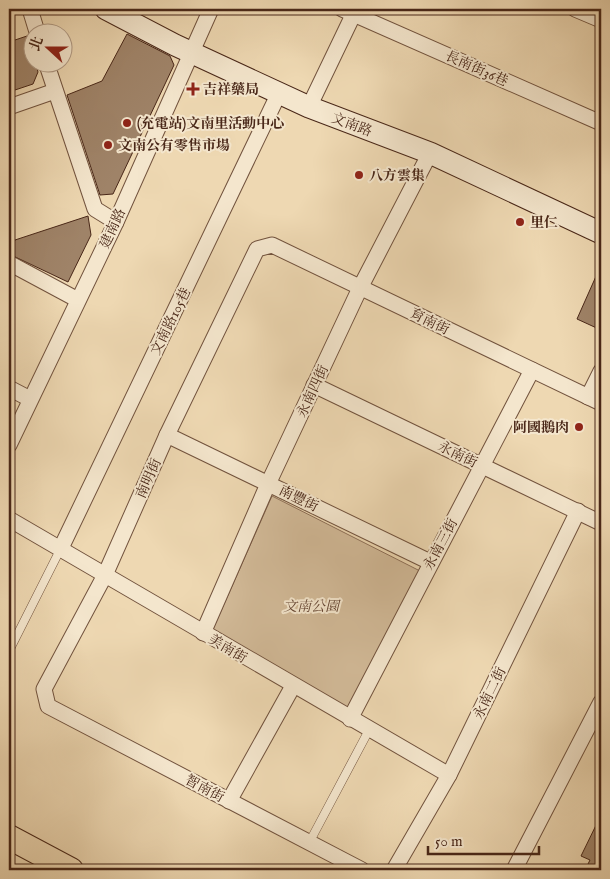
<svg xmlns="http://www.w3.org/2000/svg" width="610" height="879" viewBox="0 0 610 879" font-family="'IM FELL English','Noto Serif TC',serif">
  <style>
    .green { fill: #d2ba98; stroke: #8e7058 }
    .building { fill: #9f8368; stroke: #492718 }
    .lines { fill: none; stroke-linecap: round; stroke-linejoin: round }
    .lane-casing { stroke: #72533e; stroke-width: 9 }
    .street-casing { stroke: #72533e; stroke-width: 17 }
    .secondary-casing { stroke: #492718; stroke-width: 23 }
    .primary-casing { stroke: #492718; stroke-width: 26 }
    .lane { stroke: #f4e6cd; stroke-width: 8 }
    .street { stroke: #f4e6cd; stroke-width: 15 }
    .secondary { stroke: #f4e6cd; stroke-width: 21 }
    .primary { stroke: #eed8b2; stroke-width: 24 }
    .poi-dot { fill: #8f2418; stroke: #f4e6cd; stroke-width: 2 }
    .labels { text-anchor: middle; stroke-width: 4; stroke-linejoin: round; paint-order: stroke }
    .street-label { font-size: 14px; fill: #492718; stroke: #f4e6cd }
    .poi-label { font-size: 14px; font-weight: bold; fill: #492718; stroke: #f4e6cd; text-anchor: start }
    .park-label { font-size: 14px; font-style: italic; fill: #644432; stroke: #f4e6cd }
  </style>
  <rect width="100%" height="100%" fill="#eed8b2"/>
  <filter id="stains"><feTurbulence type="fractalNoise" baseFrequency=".004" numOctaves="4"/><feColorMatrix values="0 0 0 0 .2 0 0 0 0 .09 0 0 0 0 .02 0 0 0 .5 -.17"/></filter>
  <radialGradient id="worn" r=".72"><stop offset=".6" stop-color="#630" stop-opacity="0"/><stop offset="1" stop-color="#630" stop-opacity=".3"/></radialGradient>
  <path class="green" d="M272,496L422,572L343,720L209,638Z"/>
  <g class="building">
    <path d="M127,34L170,56L174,65L113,194L100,195L67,95L102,81Z"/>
    <path d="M27,36L32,62H35L38,72L33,84L9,92V42Z"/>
    <path d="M88,216L91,235L68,282L9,254L15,240Z"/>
    <path d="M601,265V330L577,319Z"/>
    <path d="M601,815V870H585L590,860L581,856Z"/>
  </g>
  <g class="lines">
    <defs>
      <g id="lane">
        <path d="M9,651L61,548"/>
        <path d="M309,843L369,730"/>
      </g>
      <g id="street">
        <path d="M30,9L37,32"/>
        <path d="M342,9L601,123"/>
        <path d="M575,9L601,20"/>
        <path d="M46,62L95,209L116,222"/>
        <path d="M9,107L55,91"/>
        <path d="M309,107L356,9"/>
        <path d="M9,263L78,300"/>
        <path d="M314,385L601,523"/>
        <path d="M9,388L30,399"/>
        <path d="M588,397L601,371"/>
        <path d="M167,435L430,562"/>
        <path d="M9,445L116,222L211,9"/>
        <path d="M9,519L449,775"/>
        <path d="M61,548L279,93"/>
        <path d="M203,633L268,484L360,288L430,153"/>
        <path d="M350,719L532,370"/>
        <path d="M229,801L293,686"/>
        <path d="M362,870L48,706L44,689L105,575L167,435L257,249L272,245L601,403"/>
        <path d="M394,870L449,775L578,511"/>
        <path d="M514,870L601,702"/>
      </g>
      <path id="secondary" d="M106,9L175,45L309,107L430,153L601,233"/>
      <path id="primary" d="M9,837L71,870"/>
    </defs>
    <use href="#lane" class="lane-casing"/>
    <use href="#street" class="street-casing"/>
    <use href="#secondary" class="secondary-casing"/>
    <use href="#primary" class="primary-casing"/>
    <use href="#lane" class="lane"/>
    <use href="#street" class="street"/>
    <use href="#secondary" class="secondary"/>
    <use href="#primary" class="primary"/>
  </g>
  <g class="poi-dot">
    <path d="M190.5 81.5h5v5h5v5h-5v5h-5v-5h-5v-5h5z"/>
    <circle cx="127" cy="123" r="5"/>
    <circle cx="108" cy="145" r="5"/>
    <circle cx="359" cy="175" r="5"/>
    <circle cx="520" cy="222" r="5"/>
    <circle cx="579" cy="427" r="5"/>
  </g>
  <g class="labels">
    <g class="street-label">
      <text transform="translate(477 68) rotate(24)" y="5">長南街36巷</text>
      <text transform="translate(352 124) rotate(21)" y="5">文南路</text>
      <text transform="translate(112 228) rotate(-65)" y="5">建南路</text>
      <text transform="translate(170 321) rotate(-64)" y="5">文南路105巷</text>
      <text transform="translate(430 321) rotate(26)" y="5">育南街</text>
      <text transform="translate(312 391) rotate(-65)" y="5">永南四街</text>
      <text transform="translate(458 454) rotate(26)" y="5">永南街</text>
      <text transform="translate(148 478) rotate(-66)" y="5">南明街</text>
      <text transform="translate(299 498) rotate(26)" y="5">南豐街</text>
      <text transform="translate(440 544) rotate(-62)" y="5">永南三街</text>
      <text transform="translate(228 648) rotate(31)" y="5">美南街</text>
      <text transform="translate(489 693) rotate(-64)" y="5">永南二街</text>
      <text transform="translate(205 788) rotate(28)" y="5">智南街</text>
    </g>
    <g class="poi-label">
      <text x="203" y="94">吉祥藥局</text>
      <text x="137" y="128">(充電站)文南里活動中心</text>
      <text x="118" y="150">文南公有零售市場</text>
      <text x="369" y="180">八方雲集</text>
      <text x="530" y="227">里仁</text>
      <text x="569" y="432" text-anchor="end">阿國鵝肉</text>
    </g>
    <g class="park-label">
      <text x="311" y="611">文南公園</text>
    </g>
  </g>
  <rect width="610" height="879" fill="none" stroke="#eed8b2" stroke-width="30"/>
  <rect x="10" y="10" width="590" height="859" fill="none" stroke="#492718" stroke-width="2.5"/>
  <rect x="15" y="15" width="580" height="849" fill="none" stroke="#492718"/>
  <g transform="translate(48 48) rotate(291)"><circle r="24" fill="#f4e6cd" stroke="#b09a85"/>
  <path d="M0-4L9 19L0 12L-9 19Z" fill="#8f2418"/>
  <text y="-8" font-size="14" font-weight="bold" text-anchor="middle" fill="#492718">北</text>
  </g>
  <path d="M428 846v8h111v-8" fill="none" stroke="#492718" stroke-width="2.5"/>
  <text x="435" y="846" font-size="15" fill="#492718" stroke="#f4e6cd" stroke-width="4" paint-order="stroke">50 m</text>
  <rect width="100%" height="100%" filter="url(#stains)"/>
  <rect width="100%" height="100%" fill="url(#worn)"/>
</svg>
